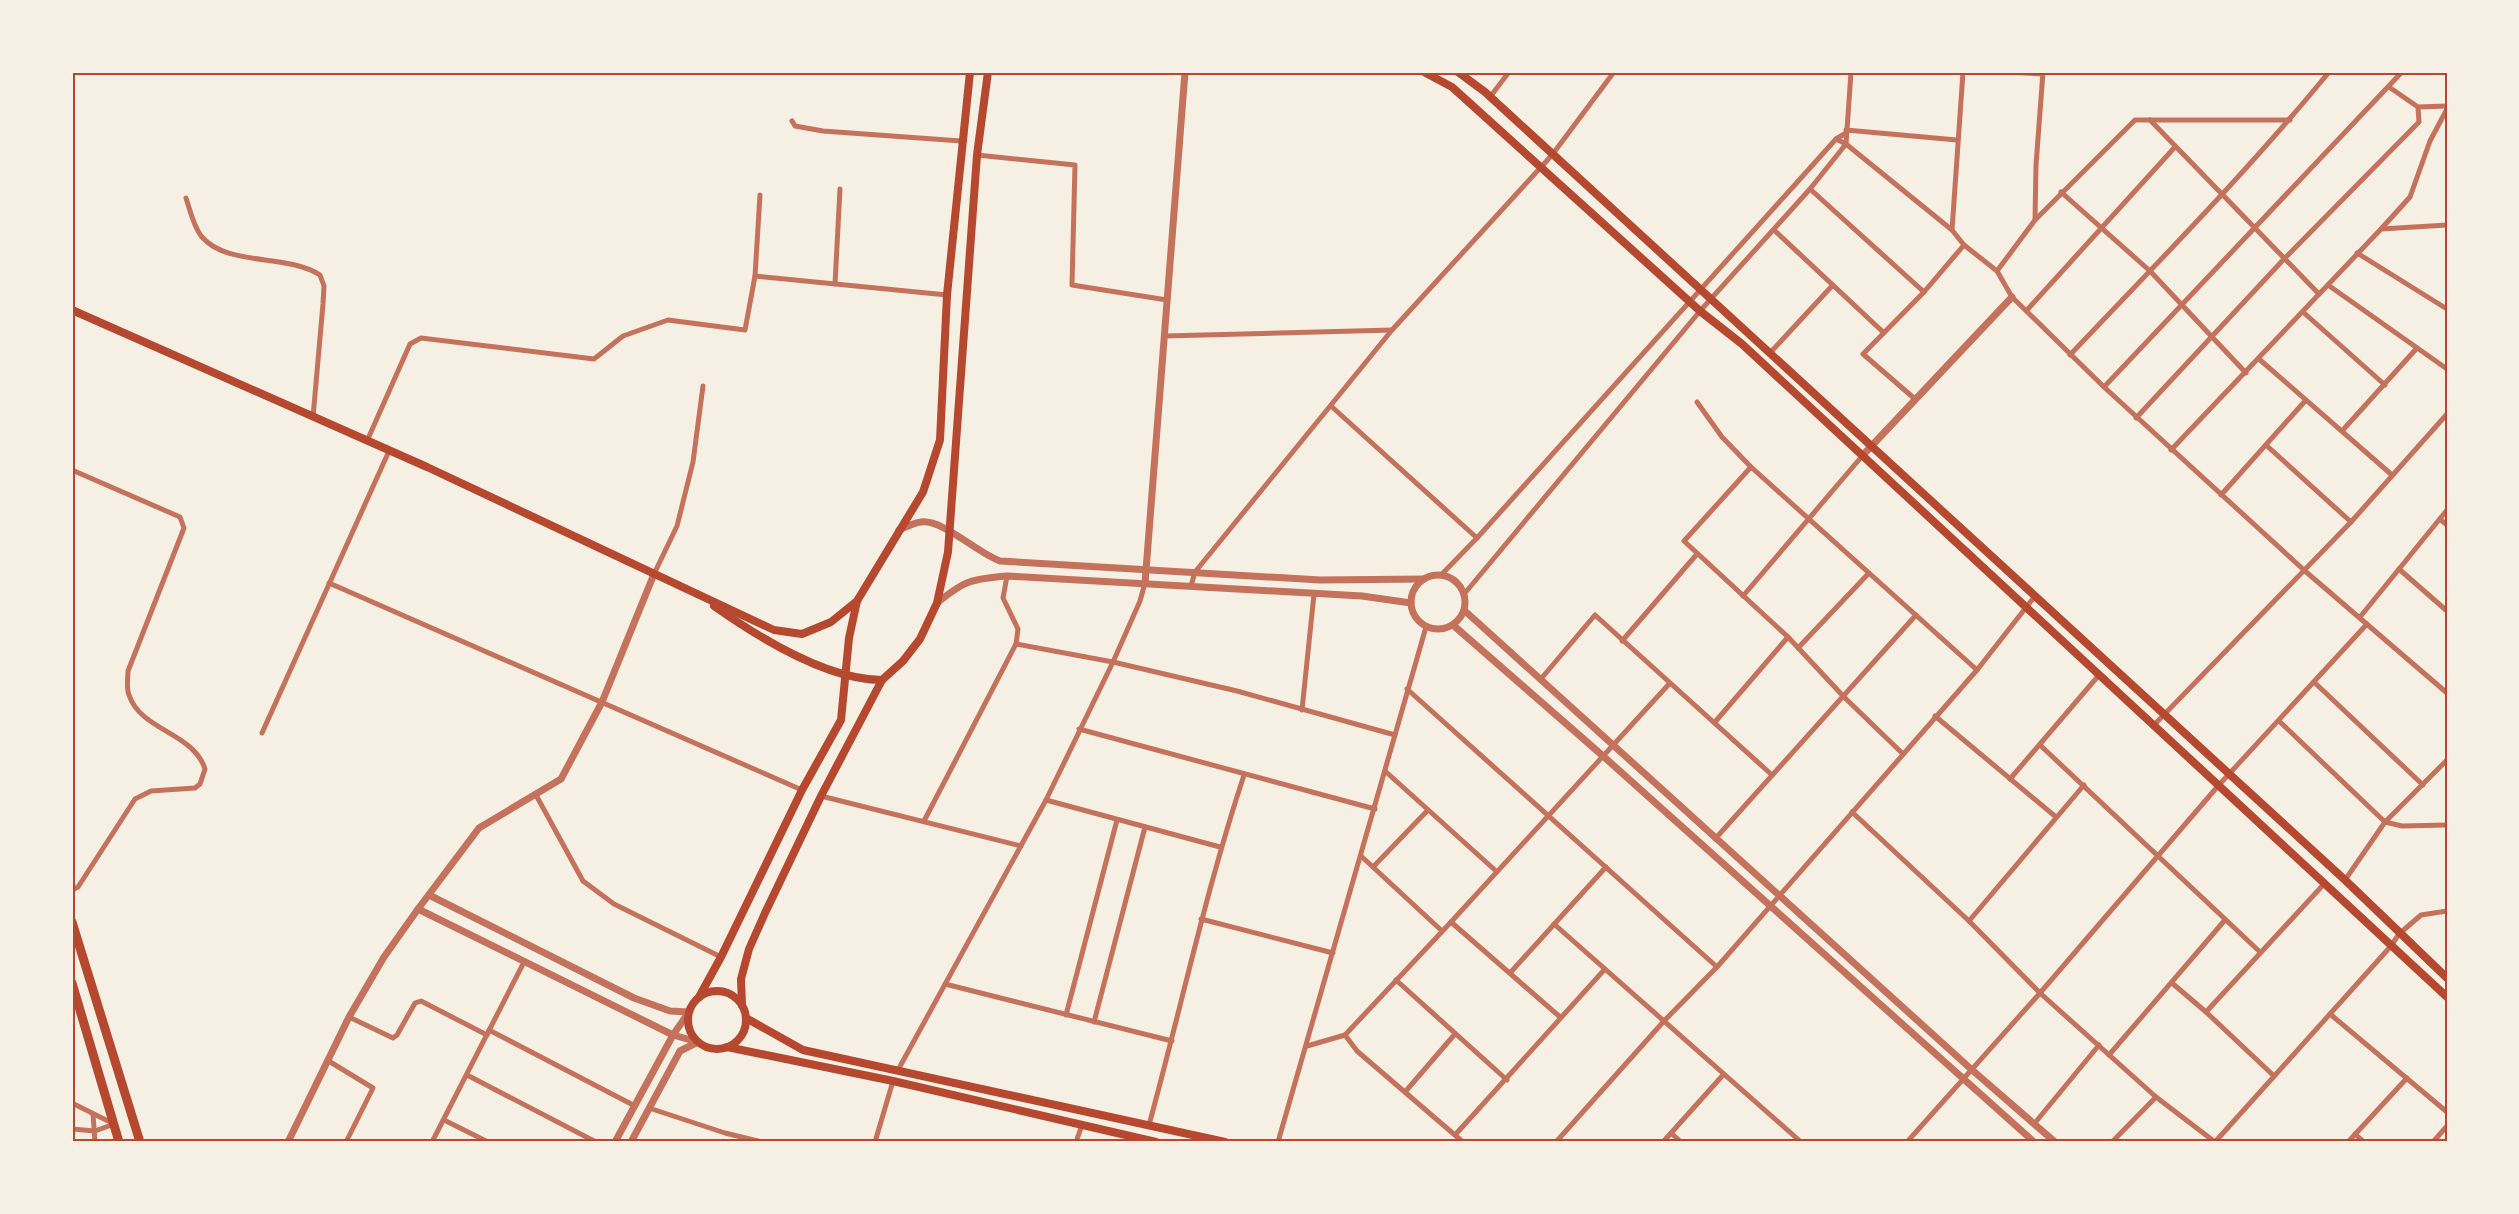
<svg xmlns="http://www.w3.org/2000/svg" width="2519" height="1214" viewBox="0 0 2519 1214" font-family="Commissioner,sans-serif">
  <style>
    .lines { fill: none; stroke-linecap: round; stroke-linejoin: round }
    .minor { stroke: #c5725c; stroke-width: 5 }
    .tertiary { stroke: #c5725c; stroke-width: 7 }
    .secondary { stroke: #b5482f; stroke-width: 8 }
    .primary { stroke: #b5482f; stroke-width: 9 }
    .neatline { fill: none; stroke: #b5482f; stroke-width: 2 }
  </style>
  <rect width="100%" height="100%" fill="#f6efe4"/>
  <g class="lines">
    <g class="minor">
      <path d="M2007,72L2043,74"/>
      <path d="M2389,87L2418,107L2447,106"/>
      <path d="M1490,97L1509,72"/>
      <path d="M2150,120L2319,294"/>
      <path d="M792,121L795,126L823,131L961,141"/>
      <path d="M1846,130L1957,140"/>
      <path d="M1836,139L1846,144L1952,230L1964,245L1997,271L2012,297L2104,387L2305,571L2447,693"/>
      <path d="M977,155L1075,165L1072,285L1167,300"/>
      <path d="M1810,189L1924,292"/>
      <path d="M2061,192L2150,271L2246,373"/>
      <path d="M186,198C190,210 194,228 202,237C228,267 286,253 320,275L324,286L323,304L313,417"/>
      <path d="M2035,220L2036,165L2043,72"/>
      <path d="M2381,229L2410,197L2430,141L2447,109"/>
      <path d="M1774,230L1883,332"/>
      <path d="M1952,230L1963,72"/>
      <path d="M2357,253L2447,309"/>
      <path d="M1997,271L2035,220L2135,120H2290"/>
      <path d="M755,276L760,195"/>
      <path d="M835,284L840,189"/>
      <path d="M2328,285L2447,369"/>
      <path d="M2027,310L2175,147"/>
      <path d="M2303,312L2385,385"/>
      <path d="M1164,336L1392,330"/>
      <path d="M1769,354L1832,286"/>
      <path d="M2070,355C2158,262 2248,171 2329,72"/>
      <path d="M2259,359L2392,475"/>
      <path d="M2104,387L2402,72"/>
      <path d="M1915,399L1863,354L1924,292L1964,245"/>
      <path d="M1697,402L1722,437L1751,467L1977,670"/>
      <path d="M1331,406L1477,538"/>
      <path d="M2136,418L2284,259L2419,122L2418,107"/>
      <path d="M2342,431L2417,348"/>
      <path d="M367,441L410,344L421,338L594,359L623,336L668,320L745,330L755,276L947,295"/>
      <path d="M2266,445L2351,522"/>
      <path d="M2171,450L2381,229L2447,225"/>
      <path d="M1751,467L1684,541L1788,637L1844,697L1902,753"/>
      <path d="M72,470L180,517L184,528L128,671C128,679 126,688 129,695C141,731 193,732 205,769L200,784L195,788L151,791L135,799L78,887L72,890"/>
      <path d="M2221,495L2306,400"/>
      <path d="M2440,519L2447,525"/>
      <path d="M2399,569L2447,611"/>
      <path d="M654,574L677,526L693,462L703,386"/>
      <path d="M1441,575L1477,538L1836,139L1846,133"/>
      <path d="M329,583L802,790"/>
      <path d="M1191,586L1195,572L1392,330L1552,155L1614,72"/>
      <path d="M1465,593L1700,311L1810,189L1846,144L1851,72"/>
      <path d="M1743,596L1863,455"/>
      <path d="M2360,617L2447,510"/>
      <path d="M1622,641L1697,554"/>
      <path d="M1016,644L1113,662L1237,691L1395,735"/>
      <path d="M1798,648L1869,573"/>
      <path d="M1540,680L1595,615L1772,775"/>
      <path d="M2314,682L2423,785"/>
      <path d="M1407,689L1717,967"/>
      <path d="M1302,710L1314,594"/>
      <path d="M1935,716L2056,817"/>
      <path d="M2279,721L2385,822L2402,826L2447,825"/>
      <path d="M1715,722L1788,637"/>
      <path d="M2153,726L2351,522L2447,414"/>
      <path d="M1079,729L1375,809"/>
      <path d="M262,733L389,451"/>
      <path d="M2040,745L2260,952"/>
      <path d="M1385,771L1496,871"/>
      <path d="M2010,779L2099,675"/>
      <path d="M536,795L583,881L614,904L721,957"/>
      <path d="M821,796L1021,846"/>
      <path d="M1046,800L1220,847"/>
      <path d="M1852,812L1969,921L2040,993L2156,1097L2215,1142"/>
      <path d="M924,821L1016,644L1018,629L1003,598L1007,576"/>
      <path d="M1715,839L1916,615"/>
      <path d="M1361,856L1442,931"/>
      <path d="M1373,867L1428,810"/>
      <path d="M2345,880L2385,822L2447,760"/>
      <path d="M1201,919L1333,953"/>
      <path d="M1969,921L2084,785"/>
      <path d="M1451,922L1560,1017"/>
      <path d="M1554,924L1801,1142"/>
      <path d="M1510,973L1606,867"/>
      <path d="M1396,980L1507,1080"/>
      <path d="M2172,983L2206,1012L2274,1076"/>
      <path d="M945,984L1172,1041"/>
      <path d="M2206,1012L2324,884"/>
      <path d="M2330,1014L2447,1112"/>
      <path d="M1066,1015L1117,820"/>
      <path d="M349,1017L393,1038L397,1035L415,1003L421,1001L487,1035"/>
      <path d="M1094,1022L1145,827"/>
      <path d="M489,1030L635,1106"/>
      <path d="M1345,1035L1357,1051L1463,1142"/>
      <path d="M1307,1046L1345,1035L1451,922L1670,683"/>
      <path d="M2109,1055L2225,920"/>
      <path d="M327,1060L373,1088L346,1142"/>
      <path d="M898,1070L1046,800L1113,662L1140,601L1145,583"/>
      <path d="M467,1075L596,1142"/>
      <path d="M1405,1092L1455,1034"/>
      <path d="M72,1103L114,1124"/>
      <path d="M649,1108L725,1133L762,1142"/>
      <path d="M93,1114L95,1142"/>
      <path d="M444,1120L488,1142"/>
      <path d="M2034,1124L2099,1045"/>
      <path d="M1149,1125C1181,1008 1206,890 1244,775"/>
      <path d="M72,1129L95,1131L114,1124"/>
      <path d="M1671,1133L1681,1142"/>
      <path d="M2355,1134L2364,1142"/>
      <path d="M1455,1135L1605,969"/>
      <path d="M432,1142L524,962"/>
      <path d="M875,1142L893,1081"/>
      <path d="M1076,1142L1082,1125"/>
      <path d="M1278,1142L1426,627"/>
      <path d="M1556,1142L1664,1021L1717,967L1977,670L2035,596"/>
      <path d="M1663,1142L1723,1075"/>
      <path d="M1907,1142L2040,993L2218,786L2367,624"/>
      <path d="M2112,1142L2156,1097"/>
      <path d="M2215,1142L2391,946L2399,934L2421,915L2447,911"/>
      <path d="M2348,1142L2407,1078"/>
      <path d="M2433,1142L2447,1126"/>
    </g>
    <g class="tertiary">
      <path d="M1863,455L2012,297"/>
      <path d="M899,530C906,527 913,523 921,522C943,519 977,553 1000,561L1320,580L1424,579"/>
      <circle cx="1438" cy="602" r="27"/>
      <path d="M1145,583L1185,72"/>
      <path d="M937,603C965,580 972,579 1007,576L1362,596L1411,603"/>
      <path d="M1465,611L1971,1069L2055,1142"/>
      <path d="M1453,625L1603,756L2034,1142"/>
      <path d="M429,895L634,998L670,1011L689,1012"/>
      <path d="M418,909L673,1035L698,1042"/>
      <path d="M288,1142L349,1017L384,957L418,909L479,828L561,779L602,702L654,574"/>
      <path d="M615,1142L673,1035L689,1012"/>
      <path d="M631,1142L680,1051L698,1042"/>
    </g>
    <g class="secondary">
      <path d="M1424,72L1452,87L1700,311L1742,344L2447,997"/>
      <path d="M1458,72L1485,92L2345,880L2447,978"/>
      <path d="M72,310L427,467L774,630L802,634L831,622L857,601"/>
      <path d="M714,606C758,637 827,680 882,680"/>
      <circle cx="717" cy="1020" r="29"/>
      <path d="M699,997L721,957L802,790L841,720L849,638L857,601L923,492L940,440L947,295L970,72"/>
      <path d="M742,1005L741,979L749,949L765,913L821,796L882,680L903,661L920,639L937,603L948,552L977,155L988,72"/>
      <path d="M746,1018L803,1050L1225,1142"/>
      <path d="M727,1047L893,1081L1156,1142"/>
    </g>
    <g class="primary">
      <path d="M72,922L140,1142"/>
      <path d="M72,983L119,1142"/>
    </g>
  </g>
  <rect width="2519" height="1214" fill="none" stroke="#f6efe4" stroke-width="147"/>
  <rect x="74" y="74" width="2372" height="1066" class="neatline"/>
</svg>
